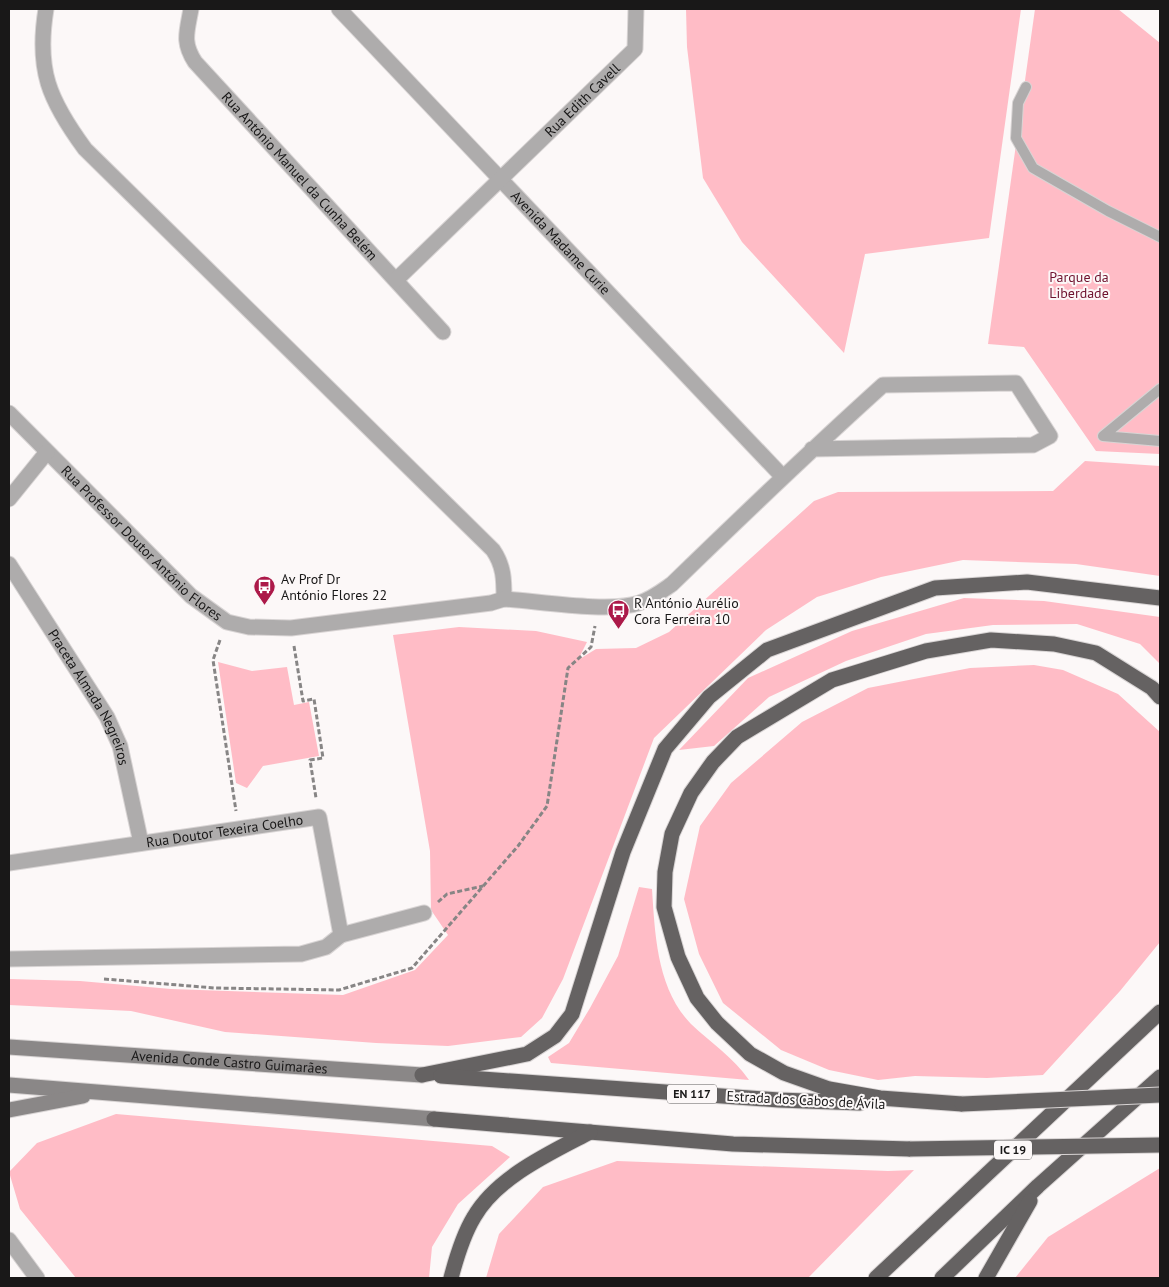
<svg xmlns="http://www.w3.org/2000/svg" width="1169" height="1287" viewBox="0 0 1169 1287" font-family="'PT Sans',sans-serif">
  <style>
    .green { fill: #ffbcc6 }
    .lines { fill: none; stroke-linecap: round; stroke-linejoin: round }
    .service-casing { stroke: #d8d4d4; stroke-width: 12 }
    .minor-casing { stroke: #d8d4d4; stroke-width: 17 }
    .tertiary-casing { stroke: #d8d4d4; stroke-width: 17 }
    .secondary-casing { stroke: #d8d4d4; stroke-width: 17 }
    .trunk-casing { stroke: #d8d4d4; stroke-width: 17 }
    .path { stroke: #878585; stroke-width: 3; stroke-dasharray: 5 2.5; stroke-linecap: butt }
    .service { stroke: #aeacac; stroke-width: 10 }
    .minor { stroke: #aeacac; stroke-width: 15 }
    .tertiary { stroke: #aeacac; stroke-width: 15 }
    .secondary { stroke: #8a8787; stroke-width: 15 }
    .trunk { stroke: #656262; stroke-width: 15 }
    .trunk-bridge-casing { stroke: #d8d4d4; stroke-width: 17; stroke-linecap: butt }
    .trunk-bridge { stroke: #656262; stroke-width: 15 }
    .labels { text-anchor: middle; stroke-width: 4; stroke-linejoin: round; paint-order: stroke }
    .shield { fill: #fcf8f8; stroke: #5d5b5b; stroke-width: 1 }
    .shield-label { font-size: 12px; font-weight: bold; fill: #191818 }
    .street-label { font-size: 14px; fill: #191818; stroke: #fcf8f8 }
    .park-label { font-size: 14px; fill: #6f132f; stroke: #fcf8f8 }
    .poi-label { font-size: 14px; fill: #191818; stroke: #fcf8f8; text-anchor: start }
  </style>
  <rect width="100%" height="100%" fill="#fcf8f8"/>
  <g class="green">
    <path d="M686,9H1021L989,238L865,254L844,353L742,242L703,178L687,47Z"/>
    <path d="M1035,9H1118L1160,43V454L1096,451L1024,347L988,344Z"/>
    <path d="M1085,461L1160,466V576L1076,564L963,560L881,577L817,597L766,630L654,738L563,979L542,1018L521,1037L448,1046L376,1043L225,1032L131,1011L9,1005V979L80,981L171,989L343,995L415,970L448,935L431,910L430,851L393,635L459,627L536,631L587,642L578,660L596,649L636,648L669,632L814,501L838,492L1053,491Z"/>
    <path d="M964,598L1044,601L1160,617V664L1140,644L1077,624L993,625L926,634L846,661L769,697L714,746L679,750L748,678L852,631Z"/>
    <path d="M218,662L252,671L287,667L294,705L309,702L319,756L263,766L247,788L236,783Z"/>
    <path d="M1034,665L1063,670L1118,694L1160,732V942L1120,991L1043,1075L987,1078L915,1076L878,1080L829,1070L781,1050L723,1003L699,954L684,899L700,826L731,783L802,722L868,688L970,668Z"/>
    <path d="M639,887L652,889C655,935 657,989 691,1024C711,1043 733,1057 749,1080L551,1063L548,1057L569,1043L590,1008L618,956Z"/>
    <path d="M116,1114L492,1146L510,1157L458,1204L432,1247L429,1278H76L20,1209L9,1172L37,1143Z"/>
    <path d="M617,1161L888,1171L914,1170L808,1278H486L499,1234L543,1187Z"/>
    <path d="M1160,1168V1278H1015L1048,1237Z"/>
  </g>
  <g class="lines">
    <defs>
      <g id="service">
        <path d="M1026,87L1018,103L1016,138L1033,168L1108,211L1160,237"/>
        <path d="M1160,389L1103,436L1160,441"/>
      </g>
      <g id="minor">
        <path d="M46,9C36,70 49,100 85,149L493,550C504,566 504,580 504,599"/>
        <path id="s1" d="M191,9C187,32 182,42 195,62L443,332"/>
        <path id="s2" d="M339,9L782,476"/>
        <path id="s3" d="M396,280L635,49L636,9"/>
        <path id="s4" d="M9,413L191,596L227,622L249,627L291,628L491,603L504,599C538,601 609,613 639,603C652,599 662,591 672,584C742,516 811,450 883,385L1016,383L1050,436L1033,445L812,449"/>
        <path d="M9,499L47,452"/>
        <path id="s5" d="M9,564L107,717L120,746L141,843"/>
        <path id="s6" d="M9,863L319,817L341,935L326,947L301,954L9,959"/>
        <path d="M341,935L424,913"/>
      </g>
      <path id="tertiary" d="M9,1240L37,1278"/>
      <g id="secondary">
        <path id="s7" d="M9,1047L422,1075"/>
        <path d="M9,1085L434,1119"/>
        <path d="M9,1110L83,1096"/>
      </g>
      <g id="trunk">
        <path d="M422,1075L527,1054L555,1036L572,1014L623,852L665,749L709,697L767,650L935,588L1027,582L1160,598"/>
        <path d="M441,1076L779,1100L860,1103"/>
        <path d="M962,1104L880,1098L829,1089L784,1073L750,1054L717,1023L697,998L678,957L664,907L665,872L672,834L691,793L713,762L737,737L832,680L926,651L991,640L1054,644L1096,653L1152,688L1160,697"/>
        <path d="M434,1119L733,1144L910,1149"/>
        <path d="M451,1278C456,1259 463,1235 474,1217C497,1177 550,1153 590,1132"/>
        <path d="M876,1278L1160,1012"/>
        <path d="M942,1278L1038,1186L1160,1077"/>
        <path d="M986,1278L1030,1201"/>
      </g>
    </defs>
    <use href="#service" class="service-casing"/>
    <use href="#minor" class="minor-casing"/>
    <use href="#tertiary" class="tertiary-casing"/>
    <use href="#secondary" class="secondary-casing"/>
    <use href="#trunk" class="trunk-casing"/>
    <g class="path">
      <path d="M220,640L213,660L236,811"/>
      <path d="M294,646L303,701L314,699L323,758L310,760L316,798"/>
      <path d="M438,902L447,894L483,886"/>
      <path d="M104,979L215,988L339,990L412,968L518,846L547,806L568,668L591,647L595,626"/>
    </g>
    <use href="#service" class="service"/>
    <use href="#minor" class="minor"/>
    <use href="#tertiary" class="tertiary"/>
    <use href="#secondary" class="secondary"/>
    <use href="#trunk" class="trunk"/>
    <defs>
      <g id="trunk-bridge">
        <path d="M962,1104L1160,1095"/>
        <path d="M910,1149L1160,1145"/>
      </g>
    </defs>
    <use href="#trunk-bridge" class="trunk-bridge-casing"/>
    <use href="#trunk-bridge" class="trunk-bridge"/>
  </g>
  <defs>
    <symbol id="bus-pin" viewBox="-11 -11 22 30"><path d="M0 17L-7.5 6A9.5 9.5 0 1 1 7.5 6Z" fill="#ac1949" stroke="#fcf8f8"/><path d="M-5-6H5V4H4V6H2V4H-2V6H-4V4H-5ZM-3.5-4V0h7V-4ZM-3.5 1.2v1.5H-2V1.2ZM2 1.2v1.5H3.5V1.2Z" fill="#fff"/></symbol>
  </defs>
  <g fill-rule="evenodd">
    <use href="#bus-pin" x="252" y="574" width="25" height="34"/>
    <use href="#bus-pin" x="606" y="598" width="25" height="34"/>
  </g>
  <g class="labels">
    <g class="shield">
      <rect x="667" y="1084.5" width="50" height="19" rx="4"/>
      <rect x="994" y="1140.5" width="38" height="19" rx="4"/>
    </g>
    <g class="shield-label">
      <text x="692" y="1098">EN 117</text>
      <text x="1013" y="1154">IC 19</text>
    </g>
    <g class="street-label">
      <text dy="5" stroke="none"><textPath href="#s3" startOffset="259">Rua Edith Cavell</textPath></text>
      <text dy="5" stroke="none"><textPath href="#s1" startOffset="210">Rua António Manuel da Cunha Belém</textPath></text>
      <text dy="5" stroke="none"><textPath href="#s2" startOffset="322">Avenida Madame Curie</textPath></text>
      <text dy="5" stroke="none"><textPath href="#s4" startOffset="186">Rua Professor Doutor António Flores</textPath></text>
      <text dy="5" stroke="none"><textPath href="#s5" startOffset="156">Praceta Almada Negreiros</textPath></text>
      <text dy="5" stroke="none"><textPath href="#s6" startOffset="218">Rua Doutor Texeira Coelho</textPath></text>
      <text dy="5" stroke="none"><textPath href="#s7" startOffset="221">Avenida Conde Castro Guimarães</textPath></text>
      <text transform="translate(806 1100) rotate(3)" y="5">Estrada dos Cabos de Ávila</text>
    </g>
    <g class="park-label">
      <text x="1079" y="282">Parque da<tspan x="1079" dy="16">Liberdade</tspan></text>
    </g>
    <g class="poi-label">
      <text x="281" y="584">Av Prof Dr<tspan x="281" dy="16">António Flores 22</tspan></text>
      <text x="634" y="608">R António Aurélio<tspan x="634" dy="16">Cora Ferreira 10</tspan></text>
    </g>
  </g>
  <rect width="1169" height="1287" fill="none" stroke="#191818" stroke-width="20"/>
</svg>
